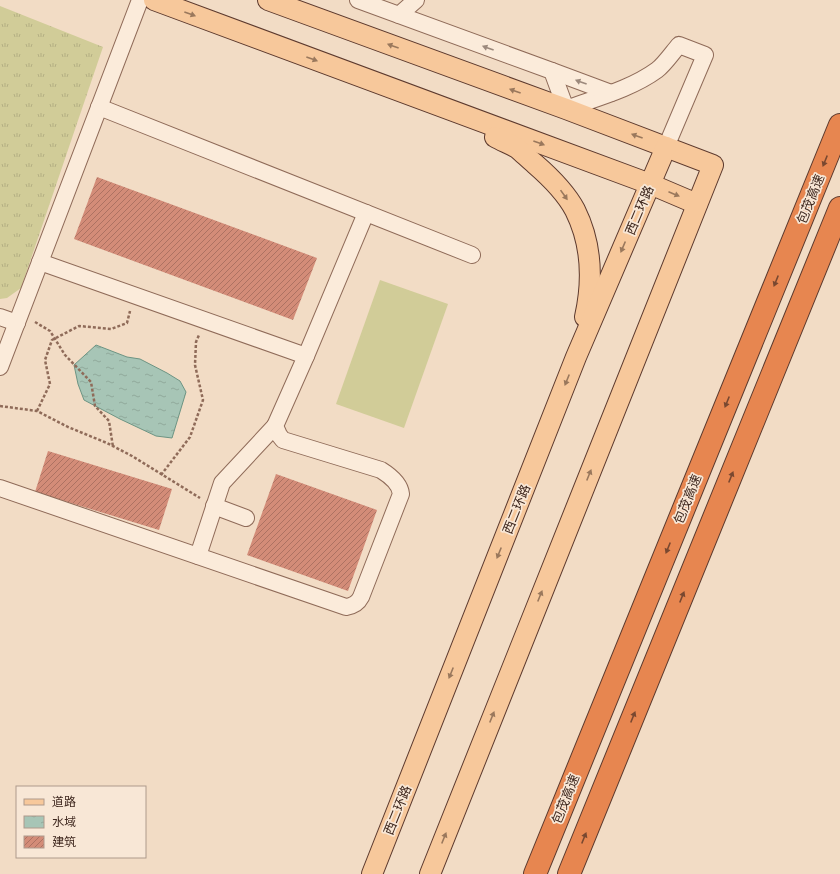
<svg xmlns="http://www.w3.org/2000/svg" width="840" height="874" viewBox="0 0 840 874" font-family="'Playfair Display','Noto Sans SC',serif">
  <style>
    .grass { fill: url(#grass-tufts) }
    .pitch { fill: #d1cc98 }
    .water { fill: url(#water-ripples); stroke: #6d9483 }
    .building { fill: url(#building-hatch) }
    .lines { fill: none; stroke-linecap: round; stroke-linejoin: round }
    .minor-casing { stroke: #8f6b59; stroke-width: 18 }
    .major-casing { stroke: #5d3a2e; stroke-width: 22 }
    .highway-casing { stroke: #5d3a2e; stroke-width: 24 }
    .path { stroke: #8f6b59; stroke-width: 2.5; stroke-dasharray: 3 2; stroke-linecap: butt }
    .minor { stroke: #fbebda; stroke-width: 16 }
    .major { stroke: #f7c89b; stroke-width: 20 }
    .highway { stroke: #e78650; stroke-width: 22 }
    .oneway { fill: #9a785c }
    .oneway2 { fill: #9c897c }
    .oneway3 { fill: #794830 }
    .labels { text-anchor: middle; stroke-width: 3.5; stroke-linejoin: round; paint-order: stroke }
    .street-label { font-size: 13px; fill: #3e271e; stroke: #f8e7d6 }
  </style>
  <defs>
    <pattern id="grass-tufts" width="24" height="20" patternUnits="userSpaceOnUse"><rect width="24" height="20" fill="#d1cc98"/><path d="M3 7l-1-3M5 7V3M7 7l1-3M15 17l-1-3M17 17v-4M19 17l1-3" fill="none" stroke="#b4af83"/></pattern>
    <pattern id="water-ripples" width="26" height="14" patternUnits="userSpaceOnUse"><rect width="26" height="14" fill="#a7c5b6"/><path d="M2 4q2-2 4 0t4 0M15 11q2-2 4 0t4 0" fill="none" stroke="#91a99c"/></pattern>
    <pattern id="building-hatch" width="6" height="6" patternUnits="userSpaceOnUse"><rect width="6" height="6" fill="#d38c78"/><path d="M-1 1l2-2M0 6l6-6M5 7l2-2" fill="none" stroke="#ad7262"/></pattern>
  </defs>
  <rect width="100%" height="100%" fill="#f2dcc5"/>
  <path class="grass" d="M0,6L103,47L21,288L7,298L0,299Z"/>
  <path class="pitch" d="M380,280L448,304L404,428L336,404Z"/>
  <path class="water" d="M96,345L127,357L140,359L167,373L180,381L186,392L172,438L156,436L120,419L84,400L78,384L74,365Z"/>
  <g class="building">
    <path d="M97,177L317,258L293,320L74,239Z"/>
    <path d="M48,451L172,489L159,530L35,492Z"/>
    <path d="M276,474L377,510L348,591L247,555Z"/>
  </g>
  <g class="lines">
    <defs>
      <g id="minor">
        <path d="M358,0L552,71L566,109C596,98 631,89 657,70C664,65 673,52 679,45L705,55L666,147"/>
        <path d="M399,15L416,0"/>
        <path d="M552,71L611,93"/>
        <path d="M99,107L472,255"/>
        <path d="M40,262L306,356"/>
        <path d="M0,317L17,323"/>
        <path d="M0,367L140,0"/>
        <path d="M0,488L346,607C353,606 358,603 361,597L401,494C400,483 389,475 381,470L283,440L279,435L275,426L306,356L366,213"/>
        <path d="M214,506L246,518"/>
        <path d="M198,556L222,483L275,426"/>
      </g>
      <g id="major">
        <path d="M154,0L650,184L697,204"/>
        <path d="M268,0L566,109L713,165L430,874"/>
        <path d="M495,137C502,141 510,144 517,148C523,153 529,159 535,164C550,177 566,193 575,210C592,244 593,281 585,317"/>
        <path d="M372,874L576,357L666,147"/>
      </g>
      <g id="highway">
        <path d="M535,874L840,125"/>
        <path d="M569,874L840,208"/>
      </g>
    </defs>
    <use href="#minor" class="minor-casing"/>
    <use href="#major" class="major-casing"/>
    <use href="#highway" class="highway-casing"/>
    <g class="path">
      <path d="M35,322L50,331L65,355L91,382L95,406L109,421L113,447"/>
      <path d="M0,406L37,411L68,427L107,443L132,456L200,498"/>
      <path d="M37,411L50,384L45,360L52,340L79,326L111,329L127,323L130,311"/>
      <path d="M161,475L190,437L203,400L195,365L196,342L199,335"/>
    </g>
    <use href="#minor" class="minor"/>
    <use href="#major" class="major"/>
    <use href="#highway" class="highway"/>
  </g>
  <defs><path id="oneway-solid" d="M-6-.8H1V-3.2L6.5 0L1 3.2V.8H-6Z"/></defs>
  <g class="oneway">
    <use href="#oneway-solid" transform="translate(190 14) rotate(20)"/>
    <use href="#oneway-solid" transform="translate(393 46) rotate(-160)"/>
    <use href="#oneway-solid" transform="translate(312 59) rotate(20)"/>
    <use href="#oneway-solid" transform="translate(515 91) rotate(-160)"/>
    <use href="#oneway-solid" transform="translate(637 136) rotate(-160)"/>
    <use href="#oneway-solid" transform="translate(539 143) rotate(20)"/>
    <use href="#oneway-solid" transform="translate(674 194) rotate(23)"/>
    <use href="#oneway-solid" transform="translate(564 195) rotate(55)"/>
    <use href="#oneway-solid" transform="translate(623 247) rotate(113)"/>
    <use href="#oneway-solid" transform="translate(567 380) rotate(112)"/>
    <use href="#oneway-solid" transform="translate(589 475) rotate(-68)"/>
    <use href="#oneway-solid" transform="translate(499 553) rotate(112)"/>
    <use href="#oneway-solid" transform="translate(540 596) rotate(-68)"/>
    <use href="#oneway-solid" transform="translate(451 673) rotate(112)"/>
    <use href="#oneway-solid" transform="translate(492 717) rotate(-68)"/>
    <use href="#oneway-solid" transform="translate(444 838) rotate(-68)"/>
  </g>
  <g class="oneway2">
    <use href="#oneway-solid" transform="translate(488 48) rotate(-160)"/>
    <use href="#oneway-solid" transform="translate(581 82) rotate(-160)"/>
  </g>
  <g class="oneway3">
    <use href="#oneway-solid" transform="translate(825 161) rotate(112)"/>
    <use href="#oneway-solid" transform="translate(776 281) rotate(112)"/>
    <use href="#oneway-solid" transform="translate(727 402) rotate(112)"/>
    <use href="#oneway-solid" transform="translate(731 477) rotate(-68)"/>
    <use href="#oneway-solid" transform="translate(668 548) rotate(112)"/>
    <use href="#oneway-solid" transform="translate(682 597) rotate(-68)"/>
    <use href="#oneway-solid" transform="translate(633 717) rotate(-68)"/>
    <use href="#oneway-solid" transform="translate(584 838) rotate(-68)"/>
  </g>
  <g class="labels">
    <g class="street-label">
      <text transform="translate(810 199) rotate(-68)" y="5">包茂高速</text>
      <text transform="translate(639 210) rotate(-67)" y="5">西二环路</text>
      <text transform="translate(687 499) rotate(-68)" y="5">包茂高速</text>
      <text transform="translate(516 509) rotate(-68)" y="5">西二环路</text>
      <text transform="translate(565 799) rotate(-68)" y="5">包茂高速</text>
      <text transform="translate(397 810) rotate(-68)" y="5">西二环路</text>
    </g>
  </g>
  <rect x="16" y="786" width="130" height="72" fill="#f8e7d6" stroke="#ae9a8c"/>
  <rect x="24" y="799" width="20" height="6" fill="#f7c89b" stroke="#ae9a8c"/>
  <text x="52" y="806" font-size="12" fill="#3e271e">道路</text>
  <rect x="24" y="816" width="20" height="12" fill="url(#water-ripples)" stroke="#ae9a8c"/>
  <text x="52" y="826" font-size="12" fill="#3e271e">水域</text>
  <rect x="24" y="836" width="20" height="12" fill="url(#building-hatch)" stroke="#ae9a8c"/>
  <text x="52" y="846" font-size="12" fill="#3e271e">建筑</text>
</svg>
